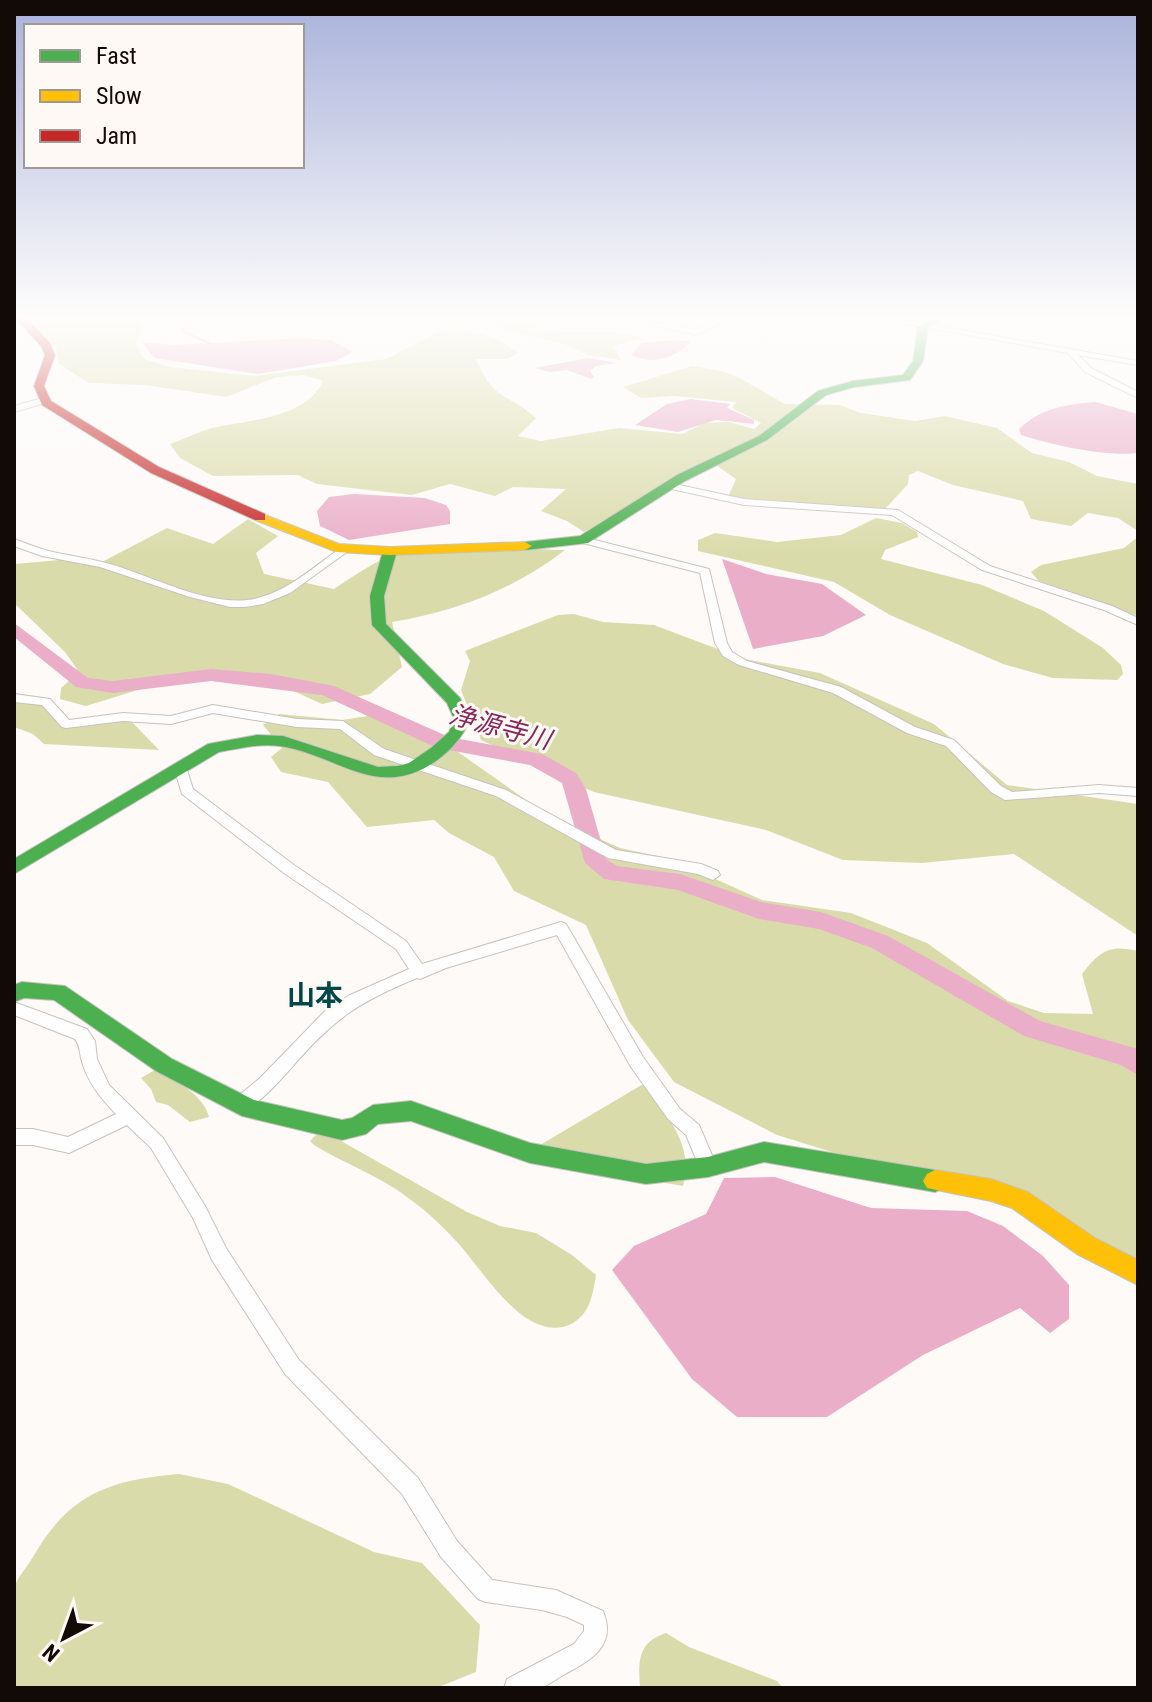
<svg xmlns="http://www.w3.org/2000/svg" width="1152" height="1702" viewBox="0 0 1152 1702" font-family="'Roboto Condensed','Noto Sans JP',sans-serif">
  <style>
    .forest { fill: #dadbaa }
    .water { fill: #eaaec8 }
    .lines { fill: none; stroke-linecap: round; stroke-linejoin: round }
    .stream { stroke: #eaaec8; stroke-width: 2 }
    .river { fill: #eaaec8; fill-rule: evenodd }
    .street-casing { stroke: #c8c2be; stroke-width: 2 }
    .fast-casing { stroke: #c8c2be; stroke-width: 2 }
    .slow-casing { stroke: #c8c2be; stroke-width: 2 }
    .jam-casing { stroke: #c8c2be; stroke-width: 2 }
    .street { fill: #fffefe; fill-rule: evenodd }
    .fast { fill: #4caf50; fill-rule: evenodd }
    .slow { fill: #ffc107; fill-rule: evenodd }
    .jam { fill: #c62828; fill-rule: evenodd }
    .labels { text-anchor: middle; stroke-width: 6; stroke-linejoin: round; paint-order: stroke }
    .water-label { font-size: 26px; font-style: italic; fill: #88275a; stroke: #fff9f6 }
    .quarter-label { font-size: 28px; font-weight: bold; fill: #03474a; stroke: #fff9f6 }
  </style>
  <rect width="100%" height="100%" fill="#fdfaf8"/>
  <g class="forest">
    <path d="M28,318H132L142,327L135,342L144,359L170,367L255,376L386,359L440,331L459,328L495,338L519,353L507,359H476C494,402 507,392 536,418L518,436L541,441L619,428L682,434L705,423L729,422L754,429L761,423L732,408L736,402L674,396L641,398L623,387L692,366L721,371L738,377L785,404L840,405L861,413L915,421L945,416L997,428L1032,453L1069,462L1097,476L1138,484V531L1118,518L1088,513L1071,526L1031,519L1023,501L953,485L918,471L909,475L908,484L885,509L728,497L736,479L710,461L584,532L567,521L541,511L566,489L513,487L495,496L450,484L412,495L317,484L298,475L213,476L180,458L170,444C184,439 198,432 212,428C247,420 306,419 323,381L304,375L277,377L226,397L145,385L89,383L59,364L56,348Z"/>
    <path d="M501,318L554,332H615L642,338L614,346L621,360L588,355L567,345L505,330L503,324L442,319Z"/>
    <path d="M876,518L902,523L917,532L918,537L885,550L881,559L982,585L1044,611L1103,648L1121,665L1123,674L1117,680L1053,678L1003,664L890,615L834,582L698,551V540L715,533L777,542L841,535Z"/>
    <path d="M248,519L278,536L256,553L264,574L334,589C356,575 379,557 405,552C456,542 513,549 565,550C513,590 456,611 392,622L402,667L370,694L322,704L254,673L183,676L86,706L60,699L61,688L79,672L65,652L14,603V564L60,560L102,562L167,528L213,544Z"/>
    <path d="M1135,539H1138V616L1039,581L1031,572L1041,565L1124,548Z"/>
    <path d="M574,614L603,622L654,625L744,659L820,673L934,724L1007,785L1138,804V936L1014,854L922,863L843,860L766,830L594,792L481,740L461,690L470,661L465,651L558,615Z"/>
    <path d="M14,693L28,695L62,720L131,721L159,750L44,744L33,734L14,727Z"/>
    <path d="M279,714L342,720L368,716L431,733L549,816L620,848L671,859L762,900L851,913L927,943L1008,1001L1044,1013L1093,1014L1082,974C1100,951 1109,944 1138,951V1274L1042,1217L777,1135L674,1082L628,1020L586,925L514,891L494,857L449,833L434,820L367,827L328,782L281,772L271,757L282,748L263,725Z"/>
    <path d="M155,1070C174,1079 204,1095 209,1117L190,1122L168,1105L156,1102L151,1089L141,1078Z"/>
    <path d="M645,1083C666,1116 695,1145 683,1186L637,1178L540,1145Z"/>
    <path d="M325,1132L467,1212L500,1226L536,1233L572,1255L596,1275C593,1294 590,1313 573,1323C526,1348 483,1269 456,1241C444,1228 430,1214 415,1203C385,1178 347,1165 314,1145L310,1141L318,1133Z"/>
    <path d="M179,1474L228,1484L374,1552L422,1563L480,1625L476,1672L436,1688H14C14,1662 8,1612 14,1589C16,1579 27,1567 33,1557C69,1494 109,1480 179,1474Z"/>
    <path d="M666,1633L689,1647L777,1681L783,1688H640C638,1661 638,1642 666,1633Z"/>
  </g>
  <g class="water">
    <path d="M299,338L331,340L353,352L336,361L258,374L154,358L142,342L174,345Z"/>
    <path d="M675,340L691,341C675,358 653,366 631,355L642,343Z"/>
    <path d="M588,358L617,363L596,366L590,371L594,377L591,379L567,370L550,372L534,368Z"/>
    <path d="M691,399L730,404L727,408L754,420V424L716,420L678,432L635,425L667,404Z"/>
    <path d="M1095,402L1138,414V453C1106,457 1052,445 1021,435L1019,429C1043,407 1064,405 1095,402Z"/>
    <path d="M354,494L425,498L446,505L450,511V524L349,540L320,526L317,511L329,497Z"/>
    <path d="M722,559L766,574L822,584L866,615L823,636L753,649Z"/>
    <path d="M775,1177L871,1208L967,1211L1003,1226L1043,1256L1069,1285V1319L1050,1333L1020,1308L923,1355L827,1417H737L692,1379L612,1270L634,1246L706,1214L724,1178Z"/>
  </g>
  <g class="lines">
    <path class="stream" d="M191,318L182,328L184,332L211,344"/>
    <path class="river" d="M14,623L88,678L113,681L211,669L271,674L334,686L449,737L542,754L576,773L586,789L606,859L617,866L680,874L761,902L821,912L888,936L1040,1021L1138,1049V1075L1121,1065L1024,1036L872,948L819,929L759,919L678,890L604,879L585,863L562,783L530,765L437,748L322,695L211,681L113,693L76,687L14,637Z"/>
    <defs>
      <g id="street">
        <path d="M620,318H636L696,330L721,318H732L697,335Z"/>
        <path d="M873,318H892L1138,361V365L1078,355L1091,368L1138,392V398L1085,372L1068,353Z"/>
        <path d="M43,398L46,399V403L14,412V406Z"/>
        <path d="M670,483L744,499L898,510L990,566L1112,606L1138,618V625L1104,610L982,570L892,515L744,505L667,488L665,486Z"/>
        <path d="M583,537L709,569L727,643L732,652L747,661L841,687L915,727L954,740L1001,786L1012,792L1099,785L1138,788V796L1099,793L1005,800L991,792L946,746L907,733L833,693L739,665L723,656L715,643L700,573L579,542L578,540Z"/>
        <path d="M14,539C26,543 37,548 49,551C69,556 90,558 110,564C152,576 214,610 258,598C290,590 316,565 342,547H350L351,549L290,593L263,604L245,607H230L190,597L100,567L42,556L14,546Z"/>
        <path d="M14,694L50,699L69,720L123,713L171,716L213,705L297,719L343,721L384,749L506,790L616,850L701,864L718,871L720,875L713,880L698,874L608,858L496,796L374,755L340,729L297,727L213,713L171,724L123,721L66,728L62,727L42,705L14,702Z"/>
        <path d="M180,763L186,767L193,789L294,865L406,941L422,964L561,922L566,924L643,1057L680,1109L699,1125L717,1167L714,1173L708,1175L702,1173L686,1135L668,1119L631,1067L557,935L446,968L420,979L417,978C358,1002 334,1019 292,1067C281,1079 252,1115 235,1109L232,1104L235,1099L260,1078L327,1009L350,995L409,969L396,949L284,873L182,794L174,767Z"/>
        <path d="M14,1002L87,1029L95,1041L97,1059L109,1085L163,1138L205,1206L226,1248L299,1360L418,1478L457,1541L492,1580L556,1590L603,1611C617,1645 592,1660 565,1674C558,1678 550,1684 543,1687C532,1691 516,1688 504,1688L507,1679L574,1644L584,1631V1625L567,1617L542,1610L486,1602L478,1599L441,1557L402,1494L285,1374L212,1260L193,1218L151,1148L127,1125L69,1153L33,1145H14V1129H33L68,1137L116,1114C100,1098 86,1080 81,1058C79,1049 80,1046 75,1039L14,1015Z"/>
      </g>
      <g id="fast">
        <path d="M931,318H944L928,328L923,361L910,380L854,387L826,395L767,440L685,481L588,543L525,550L518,546L525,542L580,536L677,475L759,436L818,391L853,381L903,375L913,361L918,327Z"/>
        <path d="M390,547L397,551L384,596L386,624L460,698L470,719C463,737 452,749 436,761C376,802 338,754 279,746C259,743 239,749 219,752L14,874V859L208,744L257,735L283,736L378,767L398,766L409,763L431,748L449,732L454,719L447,703L372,625L370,596L383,551Z"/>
        <path d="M22,982L65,986L172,1059L254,1100L342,1120L352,1118L373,1105L411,1101L530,1143L646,1164L708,1157L764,1142L935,1170L943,1174L947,1181L943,1188L935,1192L764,1162L708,1177L646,1184L530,1163L411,1121L378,1124L366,1134L342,1140L242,1116L156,1071L54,1000L24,998L14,1002V985Z"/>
      </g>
      <g id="slow">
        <path d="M260,513L339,544L390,547L525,542L532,546L525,550L390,555L337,552L255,520V514Z"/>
        <path d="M935,1170L991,1179L1028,1192L1095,1238L1138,1260V1285L1077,1254L1012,1208L991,1201L927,1188L923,1181L927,1174Z"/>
      </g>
      <path id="jam" d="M15,318H26L50,343L55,355L44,386L51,401L159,467L265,514V520H255L151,473L42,405L34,386L45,355L41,346Z"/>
    </defs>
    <use href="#street" class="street-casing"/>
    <use href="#fast" class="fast-casing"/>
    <use href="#slow" class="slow-casing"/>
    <use href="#jam" class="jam-casing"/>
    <use href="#street" class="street"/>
    <use href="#fast" class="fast"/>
    <use href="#slow" class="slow"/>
    <use href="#jam" class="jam"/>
  </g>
  <linearGradient id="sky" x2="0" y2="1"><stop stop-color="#a9b2db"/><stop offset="0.57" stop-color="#fefdfc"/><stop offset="1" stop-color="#fefdfc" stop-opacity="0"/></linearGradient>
  <rect width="1152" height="557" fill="url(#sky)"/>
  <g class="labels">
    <g class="water-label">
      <text transform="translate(500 727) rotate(15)" y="9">浄源寺川</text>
    </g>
    <g class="quarter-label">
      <text x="315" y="1005">山本</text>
    </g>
  </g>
  <rect width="1152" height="1702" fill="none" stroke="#120a06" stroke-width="32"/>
  <rect x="24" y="24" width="280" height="144" fill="#fff9f6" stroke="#a09996" stroke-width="2"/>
  <rect x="40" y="50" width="40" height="12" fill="#4caf50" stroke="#a09996" stroke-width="2"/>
  <text x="96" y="64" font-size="24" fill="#120a06">Fast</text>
  <rect x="40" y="90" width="40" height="12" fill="#ffc107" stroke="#a09996" stroke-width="2"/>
  <text x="96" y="104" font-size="24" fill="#120a06">Slow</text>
  <rect x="40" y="130" width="40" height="12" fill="#c62828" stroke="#a09996" stroke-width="2"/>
  <text x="96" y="144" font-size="24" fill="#120a06">Jam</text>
  <g transform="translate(64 1638) rotate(221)" stroke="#fff9f6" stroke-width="6" paint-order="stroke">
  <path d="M0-6L14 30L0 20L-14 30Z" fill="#120a06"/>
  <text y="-12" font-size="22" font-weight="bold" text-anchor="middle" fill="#120a06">N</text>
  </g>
</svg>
